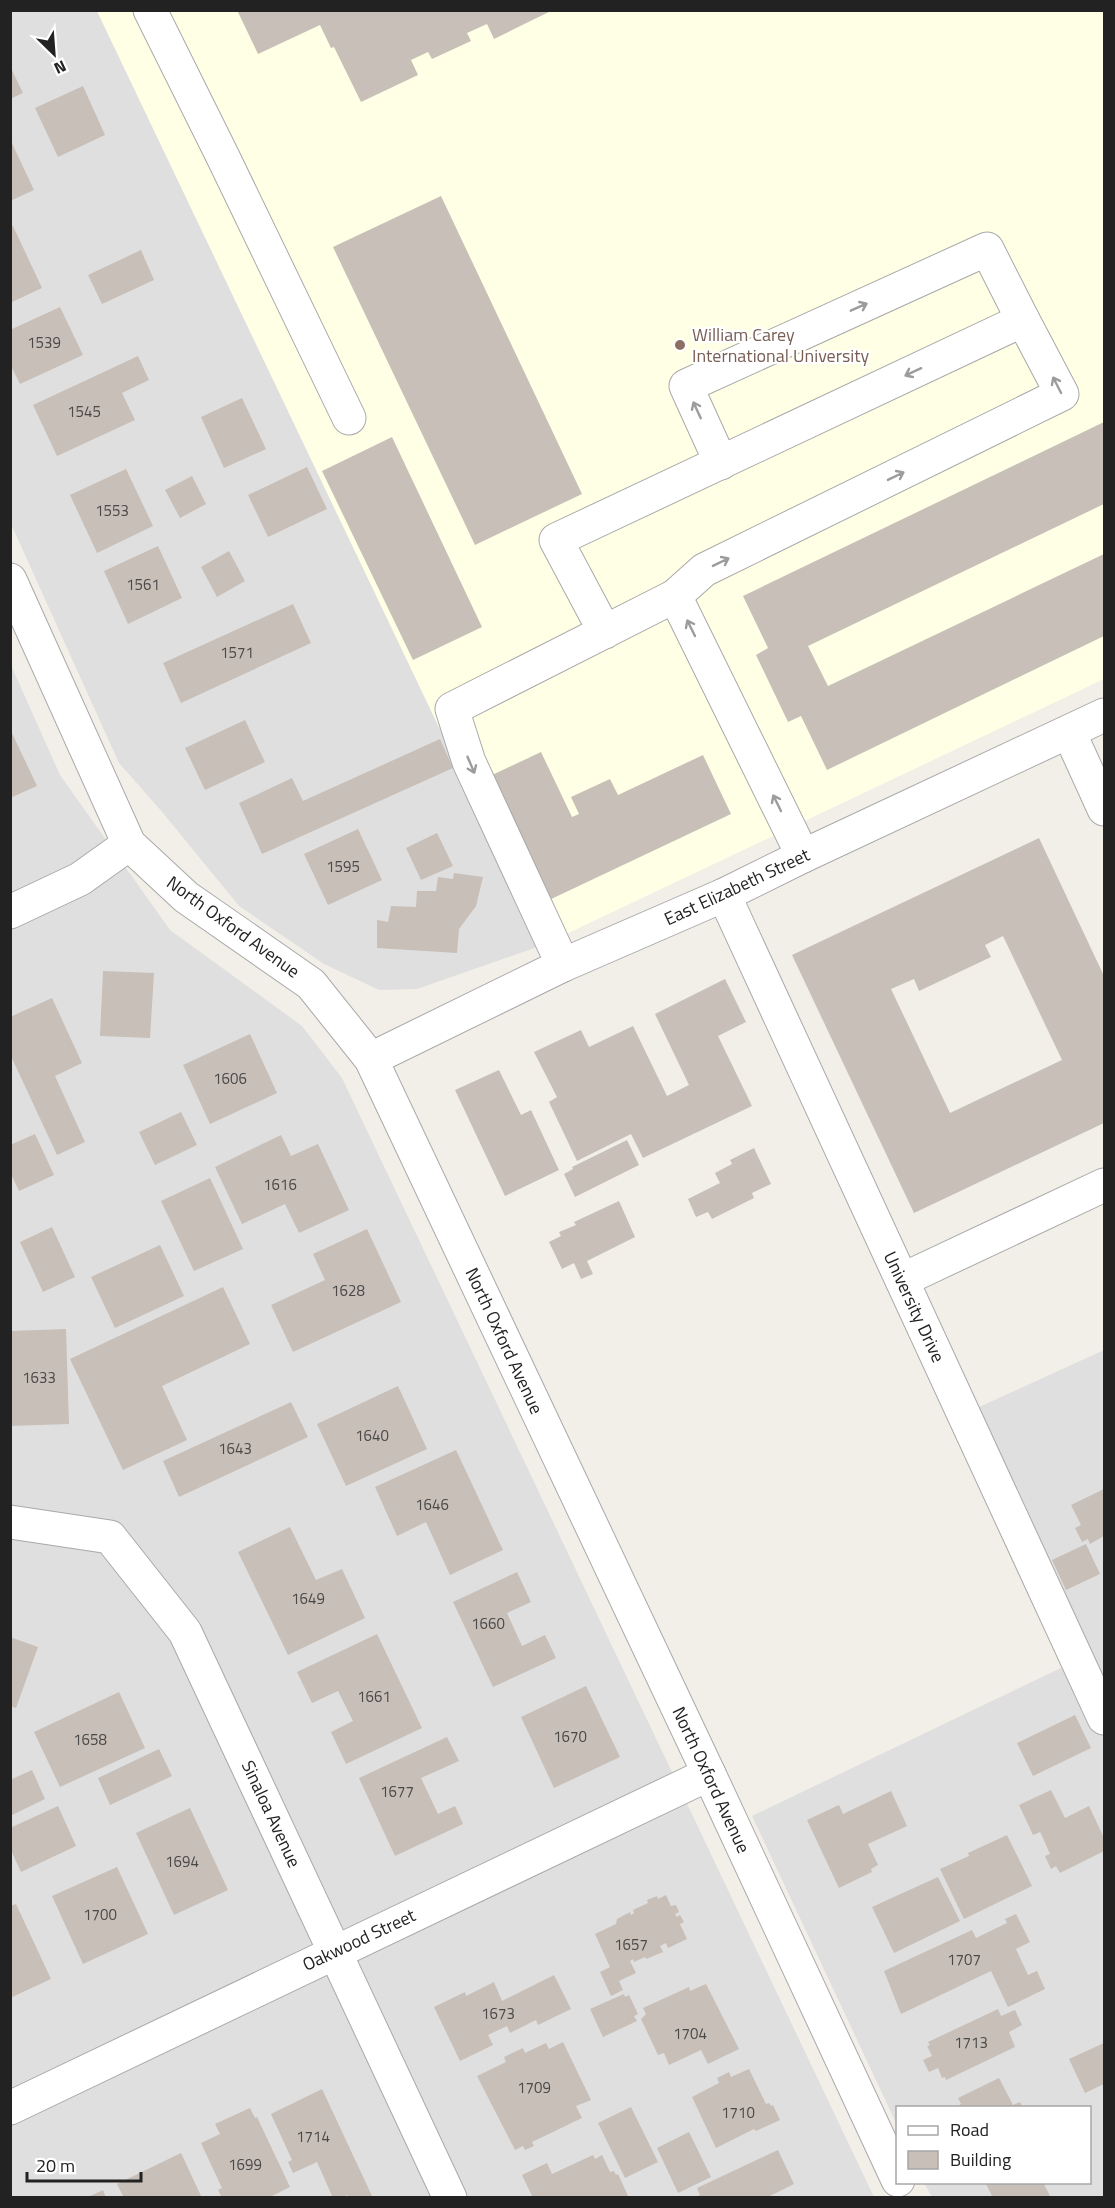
<svg xmlns="http://www.w3.org/2000/svg" width="1115" height="2208" viewBox="0 0 1115 2208" font-family="'Titillium Web',sans-serif">
  <style>
    .residential { fill: #e0dfdf }
    .education { fill: #ffffe5 }
    .building { fill: #c7bfb8; fill-rule: evenodd }
    .lines { fill: none; stroke-linecap: round; stroke-linejoin: round }
    .minor-casing { stroke: #a9a9a9; stroke-width: 35 }
    .minor { stroke: #fff; stroke-width: 33 }
    .oneway { stroke: #9c9c9c }
    .education-dot { fill: #8d6e63; stroke: #fff; stroke-width: 2 }
    .labels { text-anchor: middle; stroke-width: 4.5; stroke-linejoin: round; paint-order: stroke }
    .number-label { font-size: 15px; fill: #4b4948 }
    .education-label { font-size: 18px; fill: #785e54; stroke: #fff; text-anchor: start }
    .street-label { font-size: 18px; fill: #222; stroke: #fff }
  </style>
  <rect width="100%" height="100%" fill="#f2efe9"/>
  <g class="residential">
    <path d="M10,11H97L543,945L417,989L379,990L324,964L239,906L163,813L119,763L11,524Z"/>
    <path d="M10,663L60,775L170,930L302,1026L342,1078L874,2197H11Z"/>
    <path d="M1104,1350V2197H932L924,2183L1090,2182V2108H898L897,2125L752,1816L1090,1654L977,1408Z"/>
  </g>
  <path class="education" d="M97,11H1104V679L543,945Z"/>
  <g class="building">
    <path d="M237,10H553L494,39L487,24L467,33L471,41L432,59L428,52L411,60L418,75L361,102L334,47L331,48L320,25L258,54Z"/>
    <path d="M10,66L23,93L10,99Z"/>
    <path d="M83,86L105,135L58,157L35,108Z"/>
    <path d="M10,139L34,190L10,201Z"/>
    <path d="M441,196L582,494L475,545L333,247Z"/>
    <path d="M13,226L42,288L10,303V227Z"/>
    <path d="M141,250L154,280L102,304L88,275Z"/>
    <path d="M60,307L83,355L20,384L10,364V330Z"/>
    <path d="M138,356L149,380L122,393L135,420L57,456L33,405Z"/>
    <path d="M242,398L266,449L224,468L201,417Z"/>
    <path d="M1104,422V504L808,646L828,686L1104,554V636L827,770L801,716L788,722L756,655L768,648L743,596Z"/>
    <path d="M392,437L482,627L413,660L322,471Z"/>
    <path d="M307,467L327,509L268,537L248,495Z"/>
    <path d="M126,469L153,526L97,553L70,495Z"/>
    <path d="M192,476L206,504L180,518L165,490Z"/>
    <path d="M158,546L182,598L128,624L104,571Z"/>
    <path d="M229,551L245,581L217,597L201,567Z"/>
    <path d="M293,604L311,643L181,703L163,663Z"/>
    <path d="M245,720L265,762L205,790L185,748Z"/>
    <path d="M10,729L37,786L10,798Z"/>
    <path d="M440,739L453,768L262,854L239,803L292,778L303,801Z"/>
    <path d="M541,752L572,817L579,814L571,797L610,779L618,795L703,755L731,814L547,901L488,777Z"/>
    <path d="M358,829L382,880L328,905L304,854Z"/>
    <path d="M437,833L453,866L421,880L406,848Z"/>
    <path d="M1039,838L1104,976V1123L914,1213L792,955ZM1003,936L1062,1060L950,1113L891,989L914,979L919,991L991,957L985,945Z"/>
    <path d="M454,873L483,877L476,906L459,929L457,953L377,948V920L388,922L391,906L416,907L417,891H436L438,877L453,879Z"/>
    <path d="M103,971L154,973L150,1038L100,1036Z"/>
    <path d="M725,979L746,1022L718,1036L752,1106L643,1158L631,1134L577,1161L549,1102L557,1097L534,1052L581,1030L589,1047L633,1026L667,1096L689,1085L655,1014Z"/>
    <path d="M52,998L82,1063L55,1076L85,1142L57,1155L10,1054V1017Z"/>
    <path d="M250,1034L277,1093L210,1124L183,1065Z"/>
    <path d="M499,1070L521,1115L531,1110L559,1170L505,1196L455,1090Z"/>
    <path d="M181,1112L197,1145L155,1165L139,1132Z"/>
    <path d="M35,1134L54,1175L19,1191L10,1172V1145Z"/>
    <path d="M281,1135L291,1156L318,1144L349,1210L299,1233L285,1204L242,1224L215,1167Z"/>
    <path d="M627,1140L639,1165L575,1197L564,1174L573,1169L572,1167Z"/>
    <path d="M754,1148L771,1184L752,1193L754,1198L712,1219L708,1212L696,1217L688,1199L720,1183L715,1173L732,1164L730,1160Z"/>
    <path d="M210,1178L243,1249L194,1271L161,1201Z"/>
    <path d="M619,1201L635,1237L587,1261L593,1274L581,1279L574,1263L562,1269L549,1242L561,1236L559,1232L576,1225L574,1222Z"/>
    <path d="M52,1227L75,1277L43,1292L20,1242Z"/>
    <path d="M367,1229L401,1302L293,1352L271,1305L325,1280L313,1254Z"/>
    <path d="M160,1245L184,1296L115,1328L91,1277Z"/>
    <path d="M223,1287L250,1344L162,1386L187,1440L123,1470L70,1359Z"/>
    <path d="M66,1329L69,1424L10,1426V1331Z"/>
    <path d="M398,1386L427,1449L346,1486L317,1424Z"/>
    <path d="M291,1402L308,1437L179,1497L163,1461Z"/>
    <path d="M456,1450L503,1550L450,1575L426,1522L397,1536L375,1487Z"/>
    <path d="M1104,1489V1536L1090,1544L1088,1539L1082,1542L1075,1528L1081,1525L1071,1505Z"/>
    <path d="M290,1527L316,1580L342,1569L365,1618L288,1655L238,1552Z"/>
    <path d="M1086,1544L1100,1574L1066,1590L1052,1560Z"/>
    <path d="M517,1572L531,1602L507,1613L522,1646L545,1635L556,1658L493,1687L453,1602Z"/>
    <path d="M377,1634L422,1728L346,1764L331,1732L353,1721L338,1691L312,1703L297,1672Z"/>
    <path d="M10,1637L38,1647L16,1708L10,1706Z"/>
    <path d="M586,1686L620,1757L554,1788L521,1717Z"/>
    <path d="M119,1692L145,1748L60,1787L34,1732Z"/>
    <path d="M1075,1715L1091,1748L1033,1776L1017,1743Z"/>
    <path d="M447,1737L459,1761L421,1778L438,1814L455,1806L463,1824L395,1856L359,1778Z"/>
    <path d="M159,1749L172,1776L110,1805L98,1778Z"/>
    <path d="M32,1770L45,1799L10,1816V1780Z"/>
    <path d="M1051,1790L1065,1818L1089,1806L1104,1838V1851L1060,1873L1056,1866L1051,1869L1045,1856L1050,1854L1043,1838L1040,1832L1033,1835L1019,1805Z"/>
    <path d="M891,1791L907,1826L868,1844L878,1865L871,1869L872,1872L839,1888L807,1820L839,1805L843,1814Z"/>
    <path d="M58,1806L76,1846L21,1872L10,1848V1828Z"/>
    <path d="M190,1808L228,1890L174,1915L136,1833Z"/>
    <path d="M1007,1835L1032,1886L964,1919L940,1869L969,1856L968,1853Z"/>
    <path d="M117,1867L148,1934L83,1964L52,1896Z"/>
    <path d="M938,1877L960,1921L894,1953L872,1907Z"/>
    <path d="M666,1895L671,1906L676,1905L679,1912L675,1914L677,1917L680,1915L684,1922L680,1924L687,1939L668,1948L666,1943L660,1946L663,1952L646,1959L645,1957L634,1962L633,1959L630,1961L636,1973L619,1981L623,1990L611,1996L600,1972L610,1967L595,1934L616,1924L617,1919L630,1912L631,1915L634,1913L633,1910L648,1903L647,1900L657,1896L658,1899Z"/>
    <path d="M16,1904L51,1979L10,1998V1906Z"/>
    <path d="M1016,1914L1030,1942L1016,1949L1028,1975L1037,1971L1045,1989L1008,2007L991,1971L901,2014L884,1971L972,1930L976,1938L1007,1923L1005,1919Z"/>
    <path d="M554,1975L571,2009L538,2025L536,2020L510,2033L507,2026L488,2035L493,2045L460,2061L434,2007L465,1992L466,1996L494,1982L502,2001Z"/>
    <path d="M706,1984L739,2049L708,2064L701,2050L669,2065L664,2053L658,2055L641,2019L646,2014L643,2008L689,1987L690,1991Z"/>
    <path d="M624,1994L625,1997L629,1995L638,2014L634,2016L637,2021L603,2037L590,2009Z"/>
    <path d="M998,2009L1001,2016L1015,2010L1022,2025L1009,2032L1015,2047L946,2080L945,2077L942,2078L938,2068L929,2072L923,2060L932,2056L927,2046L930,2045L928,2042Z"/>
    <path d="M563,2042L591,2100L576,2106L582,2118L532,2142L534,2146L525,2150L523,2146L515,2150L477,2076L506,2062L504,2057L523,2048L525,2053L546,2043L549,2049Z"/>
    <path d="M1104,2043V2084L1085,2093L1069,2059Z"/>
    <path d="M749,2069L766,2104L769,2103L771,2106L773,2105L780,2120L756,2131L754,2129L716,2148L692,2097L719,2083L717,2078L729,2072L731,2077Z"/>
    <path d="M999,2078L1013,2105L1020,2102L1023,2108H955L961,2104L958,2098Z"/>
    <path d="M322,2089L373,2198H349L347,2195L342,2198H333L317,2162L293,2173L288,2162L292,2160L271,2114Z"/>
    <path d="M631,2107L658,2162L625,2178L598,2123Z"/>
    <path d="M250,2108L255,2118L257,2117L290,2187L268,2198H222L218,2190L222,2188L201,2143L220,2134L215,2124Z"/>
    <path d="M689,2132L711,2177L678,2193L657,2148Z"/>
    <path d="M778,2150L794,2184L766,2198H695L700,2195L697,2188Z"/>
    <path d="M181,2153L202,2198H124L117,2184Z"/>
    <path d="M593,2155L595,2159L602,2155L610,2172L614,2171L616,2175L618,2174L629,2198H533L522,2175L547,2163L552,2174Z"/>
    <path d="M985,2182H1043L1051,2198H993Z"/>
    <path d="M103,2190L106,2198H86Z"/>
  </g>
  <g class="lines">
    <defs>
      <g id="minor">
        <path d="M150,10L223,157L349,418"/>
        <path d="M721,463L686,386L987,249L1023,320"/>
        <path d="M10,580L129,844L186,897L311,984L371,1059L709,1774L898,2180"/>
        <path d="M675,596L803,856"/>
        <path d="M1069,732L1104,809"/>
        <path d="M724,895L1104,1718"/>
        <path d="M10,912L80,879L129,844"/>
        <path d="M563,965L469,762L452,709L675,596L704,570L1062,394L1023,320L556,540L605,632"/>
        <path d="M371,1059L563,965L724,895L803,856L1104,715"/>
        <path d="M902,1280L1104,1185"/>
        <path d="M10,1522L110,1537L185,1632L450,2198"/>
        <path d="M10,2108L709,1774"/>
      </g>
    </defs>
    <use href="#minor" class="minor-casing"/>
    <use href="#minor" class="minor"/>
  </g>
  <defs><path id="oneway-shaft" d="M-6 0H5M1.5-3L5.5 0L1.5 3" fill="none" stroke-width="1.6" stroke-linecap="round" stroke-linejoin="round" transform="scale(1.5)"/></defs>
  <g class="oneway">
    <use href="#oneway-shaft" transform="translate(859 307) rotate(-24)"/>
    <use href="#oneway-shaft" transform="translate(913 372) rotate(155)"/>
    <use href="#oneway-shaft" transform="translate(1057 385) rotate(-117)"/>
    <use href="#oneway-shaft" transform="translate(697 410) rotate(-115)"/>
    <use href="#oneway-shaft" transform="translate(896 476) rotate(-26)"/>
    <use href="#oneway-shaft" transform="translate(721 562) rotate(-26)"/>
    <use href="#oneway-shaft" transform="translate(691 628) rotate(-116)"/>
    <use href="#oneway-shaft" transform="translate(471 765) rotate(67)"/>
    <use href="#oneway-shaft" transform="translate(777 803) rotate(-116)"/>
  </g>
  <circle class="education-dot" cx="680" cy="345" r="6"/>
  <g class="labels">
    <g class="number-label">
      <text x="44" y="348">1539</text>
      <text x="84" y="417">1545</text>
      <text x="112" y="516">1553</text>
      <text x="143" y="590">1561</text>
      <text x="237" y="658">1571</text>
      <text x="343" y="872">1595</text>
      <text x="230" y="1084">1606</text>
      <text x="280" y="1190">1616</text>
      <text x="348" y="1296">1628</text>
      <text x="39" y="1383">1633</text>
      <text x="372" y="1441">1640</text>
      <text x="235" y="1454">1643</text>
      <text x="432" y="1510">1646</text>
      <text x="308" y="1604">1649</text>
      <text x="488" y="1629">1660</text>
      <text x="374" y="1702">1661</text>
      <text x="570" y="1742">1670</text>
      <text x="90" y="1745">1658</text>
      <text x="397" y="1797">1677</text>
      <text x="182" y="1867">1694</text>
      <text x="100" y="1920">1700</text>
      <text x="631" y="1950">1657</text>
      <text x="964" y="1965">1707</text>
      <text x="498" y="2019">1673</text>
      <text x="690" y="2039">1704</text>
      <text x="971" y="2048">1713</text>
      <text x="534" y="2093">1709</text>
      <text x="738" y="2118">1710</text>
      <text x="313" y="2142">1714</text>
      <text x="245" y="2170">1699</text>
    </g>
    <g class="education-label">
      <text x="692" y="341">William Carey<tspan x="692" dy="21">International University</tspan></text>
    </g>
    <g class="street-label">
      <text transform="translate(737 887) rotate(-25)" y="6">East Elizabeth Street</text>
      <text transform="translate(233 927) rotate(36)" y="6">North Oxford Avenue</text>
      <text transform="translate(914 1307) rotate(65)" y="6">University Drive</text>
      <text transform="translate(504 1341) rotate(65)" y="6">North Oxford Avenue</text>
      <text transform="translate(711 1780) rotate(65)" y="6">North Oxford Avenue</text>
      <text transform="translate(271 1814) rotate(65)" y="6">Sinaloa Avenue</text>
      <text transform="translate(359 1940) rotate(-25)" y="6">Oakwood Street</text>
    </g>
  </g>
  <rect width="1115" height="2208" fill="none" stroke="#222222" stroke-width="24"/>
  <rect x="896" y="2106" width="195" height="78" fill="#ffffff" stroke="#a7a7a7" stroke-width="1.5"/>
  <rect x="908" y="2126" width="30" height="9" fill="#ffffff" stroke="#a7a7a7" stroke-width="1.5"/>
  <text x="950" y="2136" font-size="18" fill="#222222">Road</text>
  <rect x="908" y="2151" width="30" height="18" fill="#c7bfb8" stroke="#a7a7a7" stroke-width="1.5"/>
  <text x="950" y="2166" font-size="18" fill="#222222">Building</text>
  <g transform="translate(54 54) rotate(155)" stroke="#ffffff" stroke-width="4.5" paint-order="stroke">
  <path d="M0-4.5L10 22L0 15L-10 22Z" fill="#222222"/>
  <text y="-9" font-size="16" font-weight="bold" text-anchor="middle" fill="#222222">N</text>
  </g>
  <path d="M27 2172v9h114v-9" fill="none" stroke="#222222" stroke-width="3"/>
  <text x="36" y="2172" font-size="18" fill="#222222" stroke="#ffffff" stroke-width="4.5" paint-order="stroke">20 m</text>
</svg>
